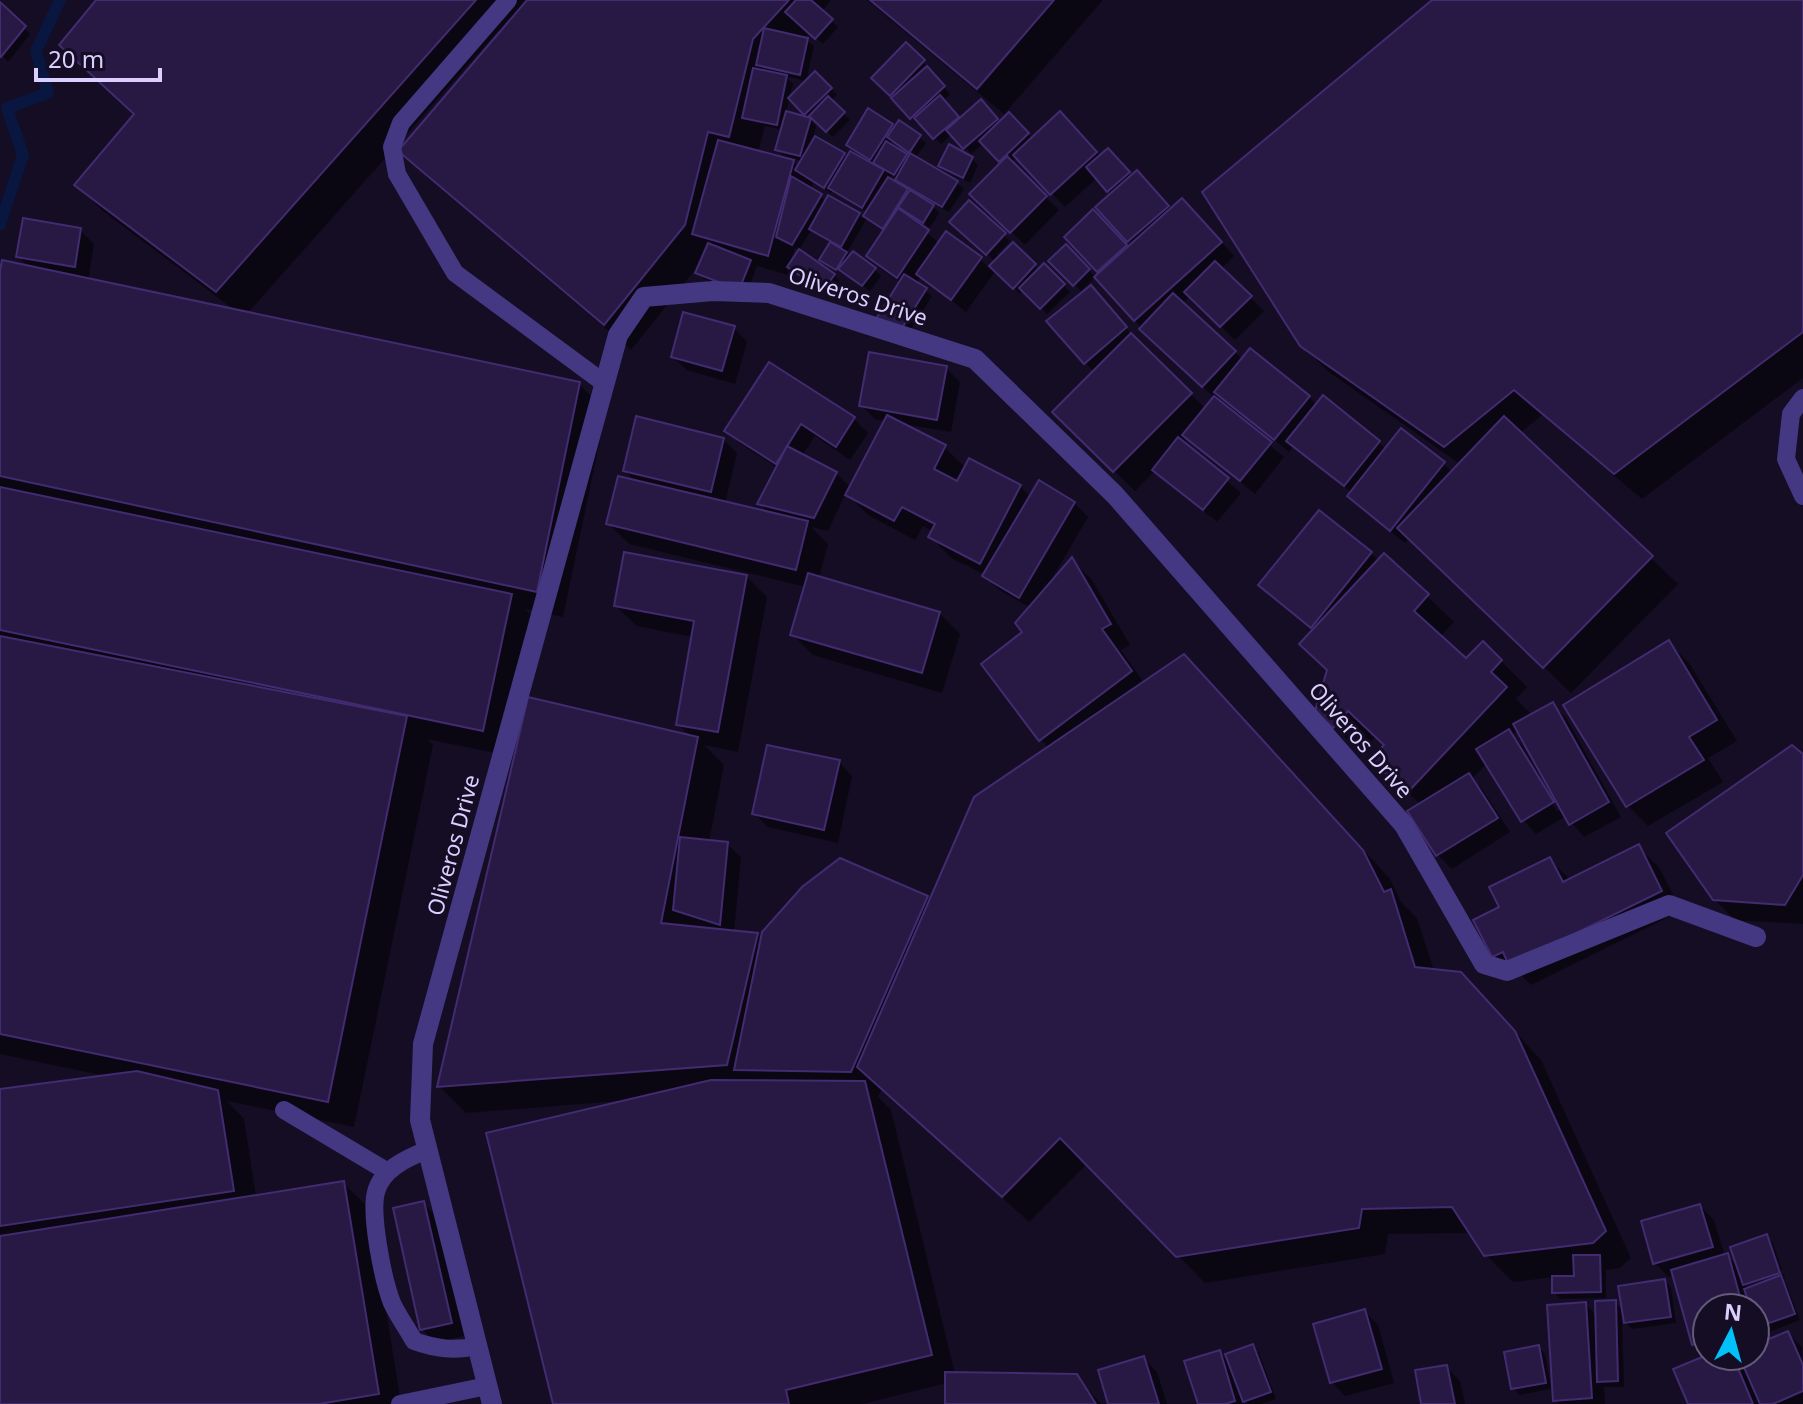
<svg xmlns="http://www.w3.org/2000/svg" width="1803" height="1404" viewBox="0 0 1803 1404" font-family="'Noto Sans',sans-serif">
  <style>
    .shadow { fill: #0007; fill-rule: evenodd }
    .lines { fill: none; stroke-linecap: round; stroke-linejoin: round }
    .stream { stroke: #091640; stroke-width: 12 }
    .building { fill: #271944; stroke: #422b70; stroke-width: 2 }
    .service { stroke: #443882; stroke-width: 18 }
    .minor { stroke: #443882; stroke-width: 20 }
    .labels { text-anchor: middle; stroke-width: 6; stroke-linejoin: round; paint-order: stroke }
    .street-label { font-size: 22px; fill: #dbcfff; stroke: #140d23 }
  </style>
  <rect width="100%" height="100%" fill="#140d23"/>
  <g class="shadow">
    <path d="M98,0H793L796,3L799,0H831L821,12L838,27L823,44L810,32L804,39L814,46L806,81L785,76L793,84L786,113L811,120L816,126L811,145L843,155L848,159L862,160L864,157L848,144L892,125L895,129L900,122L926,143L916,157L893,140L889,146L957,183L964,189L949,212L927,200L939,213L930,228L914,217L912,220L940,244L980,259L990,269L996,262L952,222L969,203L1010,241L997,255L1000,258L1013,245L1039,270L1044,265L1070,292L1047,314L1024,290L1020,294L996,270L966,312L921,276L916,284L932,296L906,338L885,325L901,283L882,270L868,256L885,231L867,218L846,254L874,269L881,276L870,291L822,259L832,243L812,229L799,250L795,248L791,262L799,252L834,275L840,282L830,296L790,267L788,275L757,266L746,295L704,279L695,270L631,350L427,177L401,151L501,33L498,31L247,314L579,384L606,411L563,617L525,609L538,622L510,756L427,739L433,745L354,1127L227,1101L244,1119L256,1197L343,1183L370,1209L401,1404H0V1091L106,1076L0,1054V281L30,268L18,256L80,230L94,244L88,281L237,312L103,211L76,185L136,115L61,45ZM765,126L782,130L777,149L789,161L758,152ZM788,157L803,161L799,168ZM891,175L898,178L895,183L888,179ZM813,182L831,193L833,190L868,212L864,219L859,214L827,201L811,190Z"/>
    <path d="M867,0H1103L1004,114Z"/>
    <path d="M1436,0H1803V378L1642,499L1542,415L1520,433L1678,584L1571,693L1409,537L1405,543L1363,510L1349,496L1352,493L1294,446L1289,452L1221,396L1217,400L1284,457L1255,494L1188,438L1183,443L1241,493L1217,522L1155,471L1135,491L1054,412L1094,372L1049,321L1104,301L1138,343L1206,409L1215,398L1155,343L1097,278L1102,274L1067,237L1093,212L1129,249L1133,245L1098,207L1112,194L1097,178L1065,207L1017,157L1011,163L1059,210L1025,245L972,194L1003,163L984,143L971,154L952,134L941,144L920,121L917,124L874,78L906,45L929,68L928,69L950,94L943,101L960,120L981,102L1000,123L1009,115L1033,139L1073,127L1101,157H1115L1132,177L1150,186L1172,210L1196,214L1234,256L1221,269L1264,311L1235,340L1190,296L1182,304L1243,360L1309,397L1317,406L1379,442L1386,450L1401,430L1453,472L1460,464L1329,372L1301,345Z"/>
    <path d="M0,5L30,34L8,62L0,54Z"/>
    <path d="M815,74L837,95L830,101L850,120L833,137L790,98Z"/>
    <path d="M972,159L978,165L970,183L947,172L940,166Z"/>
    <path d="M1066,247L1095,277L1081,291L1051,261Z"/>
    <path d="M734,328L747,342L735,384L687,370L673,357Z"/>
    <path d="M770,365L854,419L868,433L850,460L815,436L802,456L836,473L851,488L886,421L875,419L861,405L946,368L960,382L951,432L903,424L944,447L966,468L1020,486L1031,498L1074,503L1088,517L1050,582L1052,583L1072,560L1092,580L1130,645L1121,650L1144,683H1210L1390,879L1401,902L1417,918L1434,971L1487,1001L1541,1060L1631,1258L1620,1268L1606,1270V1298L1560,1299L1554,1292V1277L1513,1282L1486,1255L1471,1233L1388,1234L1385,1254L1205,1283L1088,1163L1029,1222L882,1089L878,1097L891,1110L955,1374L1076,1376L1101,1404H947V1383L862,1404H555L620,1101L466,1113L439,1086L691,737L678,724L693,637L637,626L616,606L746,576L767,597L738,752L704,745L724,765L709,842L727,844L741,857L734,932L757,935L762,940L927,898L931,902L1049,748L1041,739L1025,632L1031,608L999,590L986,575L951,558L931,537L934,532L923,526L915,540L868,515L846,493L828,531L811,527L828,544L819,578L939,613L960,634L942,693L813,655L792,634L806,587L629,544L609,524L636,482L625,471L723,439L737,453L725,503L770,514L760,504L778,468L741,444L727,430Z"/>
    <path d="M1371,554L1427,596L1454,622L1440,637L1466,661H1501L1527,687L1516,699L1533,716L1552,705L1566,718L1621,817L1584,837L1566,816L1536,834L1523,820L1487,763L1472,779L1482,789L1510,832L1452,869L1438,855L1410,812L1421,805L1400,785L1386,746L1376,736L1361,753L1318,710L1329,671L1314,631L1260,585ZM1518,730L1533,756L1530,758L1512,736ZM1516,744H1521L1561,809L1557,811Z"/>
    <path d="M1669,643L1689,663L1737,741L1708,758L1723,782L1648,826L1628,806Z"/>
    <path d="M1803,756V924L1735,920L1714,899Z"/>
    <path d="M839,762L852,776L838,843L768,827L754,813Z"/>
    <path d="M1638,847L1659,867L1681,911L1531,985L1520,974L1514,977L1494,956L1502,908L1549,859L1571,880Z"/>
    <path d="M423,1203L437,1217L464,1336L435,1343L422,1329Z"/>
    <path d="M1700,1206L1714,1220L1725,1256H1727L1739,1268L1767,1236L1773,1243L1782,1270L1746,1282V1287L1784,1274L1785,1279L1782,1280L1786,1284L1800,1320L1766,1333L1756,1322L1762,1344L1788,1333L1802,1347L1803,1404H1690L1707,1357L1694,1344L1675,1275L1668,1277L1655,1263ZM1707,1308H1755V1356H1741L1745,1364L1736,1356H1707Z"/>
    <path d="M1665,1281L1671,1288L1676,1323L1632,1329L1622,1319L1624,1387H1604L1605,1404H1559L1555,1400L1554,1388L1520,1395L1513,1388L1538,1347L1545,1354L1551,1388H1554L1585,1304L1597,1316L1615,1302L1624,1311Z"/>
    <path d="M1365,1312L1378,1325L1394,1383L1345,1396L1332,1382Z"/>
    <path d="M1252,1346L1259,1353L1276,1399L1261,1404H1248L1242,1398L1244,1404H1200L1219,1352L1231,1364Z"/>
    <path d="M1143,1358L1157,1372L1167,1404H1111Z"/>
    <path d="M1446,1367L1460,1381L1465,1404H1423Z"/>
  </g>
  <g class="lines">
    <path class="stream" d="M0,225L23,155L7,108L48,93L36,51L60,0"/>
  </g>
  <g class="building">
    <path d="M96,0H476L216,292L74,185L134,114L59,45Z"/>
    <path d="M527,0H789L753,39L729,137L708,132L685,225L604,325L398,151Z"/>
    <path d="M796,0H811L833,19L815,39L785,12Z"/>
    <path d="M870,0H1054L977,89Z"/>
    <path d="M1432,0H1803V332L1614,474L1514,390L1444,447L1300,346L1202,192Z"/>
    <path d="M0,2L26,26L1,57H0Z"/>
    <path d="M764,28L808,38L800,75L756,65Z"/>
    <path d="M906,42L925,60L890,96L871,78Z"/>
    <path d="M927,66L945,86L910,119L891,98Z"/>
    <path d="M753,68L787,75L777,125L742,118Z"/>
    <path d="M815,71L832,88L804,115L788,98Z"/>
    <path d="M940,95L959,117L933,139L914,118Z"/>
    <path d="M828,96L845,112L826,132L809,116Z"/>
    <path d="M981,99L998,119L963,149L946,130Z"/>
    <path d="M868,108L893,124L870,160L846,145Z"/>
    <path d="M786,111L811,118L800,156L775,150Z"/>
    <path d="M1060,111L1097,152L1050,195L1013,155Z"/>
    <path d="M1009,112L1029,133L999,162L979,141Z"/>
    <path d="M899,120L921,135L909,153L887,137Z"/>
    <path d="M815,136L845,153L824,188L795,170Z"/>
    <path d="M718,140L794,160L768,256L692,234Z"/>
    <path d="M886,141L907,154L894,175L873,163Z"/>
    <path d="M949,144L973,157L963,178L938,166Z"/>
    <path d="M1108,148L1130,172L1107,192L1086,167Z"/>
    <path d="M850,151L884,170L862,208L828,188Z"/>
    <path d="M910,153L958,181L942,207L895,180Z"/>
    <path d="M1007,156L1047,196L1010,233L969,194Z"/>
    <path d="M1137,170L1169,206L1127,242L1095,207Z"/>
    <path d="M791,176L822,194L792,245L776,237Z"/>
    <path d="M888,177L908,189L883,229L863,216Z"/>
    <path d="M910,190L934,205L923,223L898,207Z"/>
    <path d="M828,195L860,213L841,247L809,229Z"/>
    <path d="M1182,198L1222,242L1134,321L1094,277Z"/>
    <path d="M969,200L1006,233L986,255L949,222Z"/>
    <path d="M898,208L929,230L897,278L866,256Z"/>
    <path d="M1093,209L1127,245L1097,272L1064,237Z"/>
    <path d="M23,218L81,228L75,267L16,257Z"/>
    <path d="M946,231L982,257L951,300L916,274Z"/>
    <path d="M830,242L847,252L836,270L819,260Z"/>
    <path d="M1013,242L1036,264L1013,289L989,266Z"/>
    <path d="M708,243L751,260L739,290L695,273Z"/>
    <path d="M1066,244L1090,269L1073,286L1048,261Z"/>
    <path d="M799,249L835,274L823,291L787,267Z"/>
    <path d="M853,251L876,268L862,286L838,269Z"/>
    <path d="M2,260L580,382L537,592L0,476V271Z"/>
    <path d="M1215,261L1252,296L1220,327L1184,292Z"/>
    <path d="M1044,263L1065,284L1040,309L1019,288Z"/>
    <path d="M904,274L927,288L899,333L876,319Z"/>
    <path d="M1091,285L1127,327L1084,364L1046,321Z"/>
    <path d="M1173,293L1236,351L1202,387L1139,329Z"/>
    <path d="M683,312L735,326L722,371L671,357Z"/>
    <path d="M1131,333L1192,393L1113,472L1052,412Z"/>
    <path d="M1250,348L1310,396L1274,440L1214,392Z"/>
    <path d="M869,352L947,366L937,420L859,406Z"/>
    <path d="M769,362L855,417L836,447L801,424L776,464L724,431Z"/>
    <path d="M1323,395L1380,441L1344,486L1286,441Z"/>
    <path d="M1214,396L1272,442L1240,481L1182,435Z"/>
    <path d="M887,415L946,445L934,469L957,481L969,458L1021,485L980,564L928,537L935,524L902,507L894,521L845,495Z"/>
    <path d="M636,416L724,438L711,492L623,471Z"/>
    <path d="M1504,416L1653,556L1543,668L1397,528Z"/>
    <path d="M1401,428L1445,462L1390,531L1347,496Z"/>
    <path d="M1178,437L1229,478L1203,510L1152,470Z"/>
    <path d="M787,446L837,472L814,518L757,504Z"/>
    <path d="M618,476L808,521L796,570L606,524Z"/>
    <path d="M1039,480L1075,502L1019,598L982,576Z"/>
    <path d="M0,487L512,594L483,731L0,630Z"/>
    <path d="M1319,510L1372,552L1311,628L1258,585Z"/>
    <path d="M624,552L747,575L718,732L676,725L694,621L614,606Z"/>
    <path d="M1384,553L1429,594L1414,611L1466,658L1483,641L1502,660L1491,672L1507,687L1407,793L1370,759L1384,745L1348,711L1333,728L1315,711L1327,670L1299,644Z"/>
    <path d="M1072,557L1111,624L1102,629L1132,671L1039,741L981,664L1022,632L1015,623Z"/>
    <path d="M808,573L940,612L922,673L790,635Z"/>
    <path d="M0,636L407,716L328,1102L0,1034Z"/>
    <path d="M1669,640L1717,720L1689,737L1704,760L1626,807L1563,705Z"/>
    <path d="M1184,654L1363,850L1384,892L1391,889L1415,967L1461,972L1515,1031L1606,1231L1593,1243L1484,1256L1452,1207L1362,1209L1359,1228L1176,1257L1060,1138L1002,1197L857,1067L974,797Z"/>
    <path d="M528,697L698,737L661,923L758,933L727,1065L437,1087Z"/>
    <path d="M1553,702L1609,802L1569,825L1513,724Z"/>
    <path d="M1509,729L1554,802L1521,822L1476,749Z"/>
    <path d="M767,745L840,760L824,830L752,814Z"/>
    <path d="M1792,745L1803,754V875L1785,905L1713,900L1666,833Z"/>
    <path d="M1469,773L1498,818L1436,856L1407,811Z"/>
    <path d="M680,837L728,842L720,925L673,910Z"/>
    <path d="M1639,844L1662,891L1509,966L1503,952L1492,957L1473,920L1499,907L1489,887L1550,857L1563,882Z"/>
    <path d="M840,858L928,896L851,1072L734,1070L762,932L802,887Z"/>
    <path d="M137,1071L218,1090L234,1191L0,1226V1089Z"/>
    <path d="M711,1080L865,1081L932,1355L786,1390L789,1404H553L486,1133Z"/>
    <path d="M344,1181L379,1394L319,1404H0V1236Z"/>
    <path d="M424,1201L452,1323L420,1330L393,1208Z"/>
    <path d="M1700,1204L1713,1247L1653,1264L1641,1221Z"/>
    <path d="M1767,1234L1780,1273L1743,1285L1730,1247Z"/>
    <path d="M1728,1253L1743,1308H1707V1341L1692,1345L1671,1270Z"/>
    <path d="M1573,1255H1600L1601,1292L1552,1293V1276H1574Z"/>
    <path d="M1781,1275L1795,1314L1758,1327L1755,1308H1751L1744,1289Z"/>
    <path d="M1665,1279L1671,1317L1624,1323L1618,1286Z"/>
    <path d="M1616,1300L1618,1381L1597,1382L1595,1301Z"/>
    <path d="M1586,1302L1592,1398L1553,1401L1547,1305Z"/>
    <path d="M1365,1309L1382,1369L1330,1383L1313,1324Z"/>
    <path d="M1788,1331L1803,1365V1391L1773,1404H1760L1739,1356H1755V1345Z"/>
    <path d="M1253,1344L1271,1392L1243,1402L1225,1354Z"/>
    <path d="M1539,1345L1546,1383L1511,1389L1504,1352Z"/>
    <path d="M1220,1350L1235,1401L1225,1404H1198L1184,1361Z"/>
    <path d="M1707,1355L1733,1356L1753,1404H1688L1673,1369Z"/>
    <path d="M1144,1356L1159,1404H1108L1098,1370Z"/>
    <path d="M1447,1365L1455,1404H1421L1415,1370Z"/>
    <path d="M945,1372L1077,1374L1096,1404H945Z"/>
  </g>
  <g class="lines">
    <g class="service">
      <path d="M508,0L401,123L392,147L397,174L455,273L604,383"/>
      <path d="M1803,398L1791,414L1786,459L1803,496"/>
      <path d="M284,1110L388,1172"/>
      <path d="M427,1150C407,1158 382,1169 376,1192C370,1215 383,1280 392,1303C398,1316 407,1328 414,1341C437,1349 453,1351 478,1346"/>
      <path d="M400,1404L487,1386"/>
    </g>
    <path class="minor" d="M492,1404L420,1120L423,1044L618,335L644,297L713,291L769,293L975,359L1115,495L1404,825L1484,964L1507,971L1669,905L1756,937"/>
  </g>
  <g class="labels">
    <g class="street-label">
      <text transform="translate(858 296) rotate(18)" y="8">Oliveros Drive</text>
      <text transform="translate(1361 740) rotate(49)" y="8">Oliveros Drive</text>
      <text transform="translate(453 845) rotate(-75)" y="8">Oliveros Drive</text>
    </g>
  </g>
  <g transform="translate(1731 1332) rotate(6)"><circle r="38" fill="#140d23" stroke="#645b7b" stroke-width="2"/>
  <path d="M0-6L14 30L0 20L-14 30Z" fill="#00c1fa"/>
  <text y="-12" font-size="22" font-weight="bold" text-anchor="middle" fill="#dbcfff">N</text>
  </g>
  <path d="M36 68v12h124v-12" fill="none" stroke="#dbcfff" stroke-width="4"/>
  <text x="48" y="68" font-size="24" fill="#dbcfff" stroke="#140d23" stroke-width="6" paint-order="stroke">20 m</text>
</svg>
